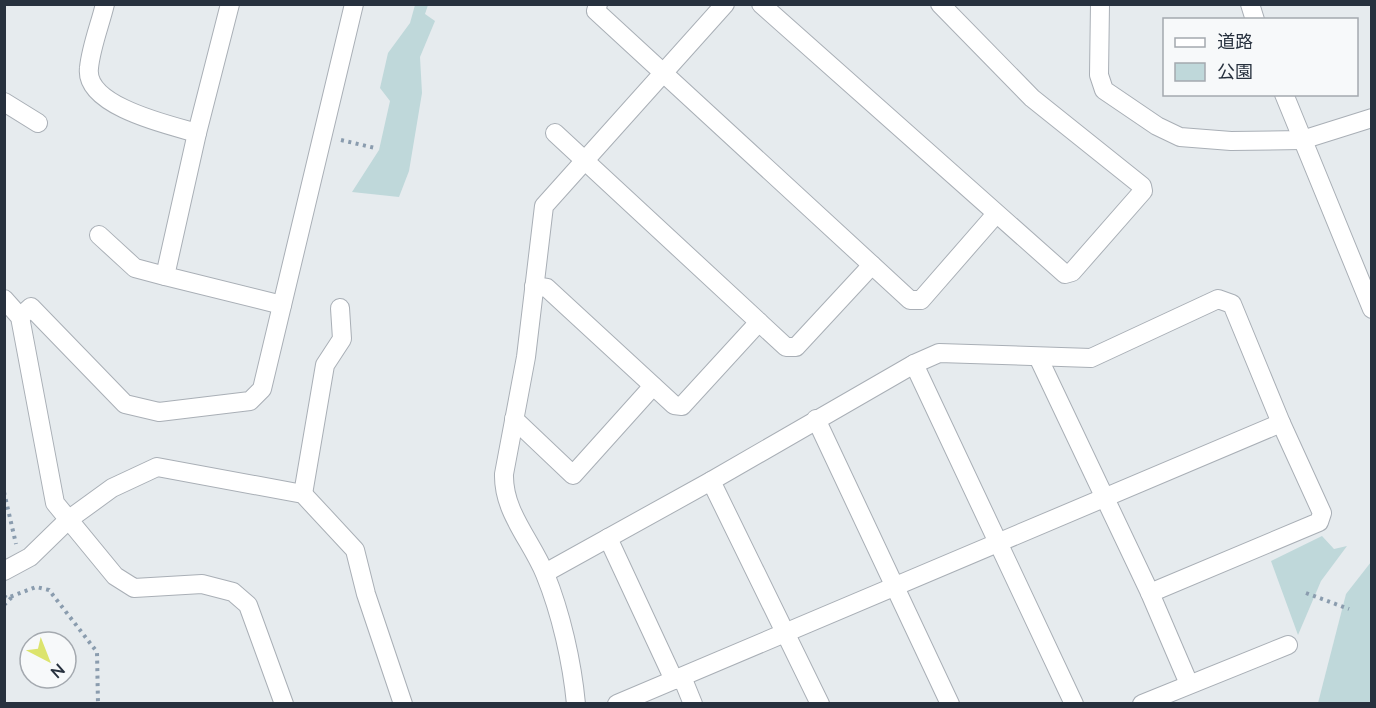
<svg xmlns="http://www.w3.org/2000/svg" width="1376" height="708" viewBox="0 0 1376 708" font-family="Lato,'Noto Sans JP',sans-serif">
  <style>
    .green { fill: #bfd8da }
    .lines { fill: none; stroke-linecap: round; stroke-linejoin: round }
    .street-casing { stroke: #a9afb6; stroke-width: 20 }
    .path { stroke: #8a9cae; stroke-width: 4; stroke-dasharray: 3 4.5; stroke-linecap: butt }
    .street { stroke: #fff; stroke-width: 18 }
  </style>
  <rect width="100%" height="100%" fill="#e6ebee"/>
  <g class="green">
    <path d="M415,5H428L425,14L435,21L420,57L422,93L409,171L399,197L352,192L379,150L390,101L380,88L388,53L410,23Z"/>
    <path d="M1322,536L1334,549L1347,546L1321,581L1298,635L1271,561Z"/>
    <path d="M1371,562V703H1318L1346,594Z"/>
  </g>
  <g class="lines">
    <defs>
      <g id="street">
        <path d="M105,4C100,25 91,47 89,68C84,106 169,125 197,133"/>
        <path d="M230,4L197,133L165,276L282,305"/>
        <path d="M598,4L596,11L910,300H921L996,214"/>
        <path d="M761,4L1065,274L1072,272L1143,191L1142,186L1032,98L940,4"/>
        <path d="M1100,4L1099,75L1104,90L1157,126L1180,137L1231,141L1302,140L1372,118"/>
        <path d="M1250,4L1255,20"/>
        <path d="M1284,94L1372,309"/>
        <path d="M4,102L38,123"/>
        <path d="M555,133L786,347H796L872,265"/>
        <path d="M99,235L135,268L165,276"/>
        <path d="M534,286L547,288L674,405L682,406L759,322"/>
        <path d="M4,299L20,317L55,503L115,576L134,588L202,584L233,592L248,605L284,704"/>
        <path d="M20,317L31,307L125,404L159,412L250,401L262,389L354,4"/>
        <path d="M1038,357L1150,593L1189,684"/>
        <path d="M914,364L1074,704"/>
        <path d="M514,419L573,475L653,386"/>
        <path d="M816,419L950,704"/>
        <path d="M711,481L820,704"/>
        <path d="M303,494L325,365L342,339L340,308"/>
        <path d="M608,538L674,680"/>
        <path d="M4,571L30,557L68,520L112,488L157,467L303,494L355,550L366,594L403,704"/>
        <path d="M545,573L711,481L914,364L939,353L1091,358L1218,299L1232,304L1281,423L1322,513L1319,522L1150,593"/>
        <path d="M682,677L693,704"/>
        <path d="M576,704C572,662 561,613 545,574C531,540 503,512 504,474L526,357L544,206L725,4"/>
        <path d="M617,704L1281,423"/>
        <path d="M1142,704L1288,645"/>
      </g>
    </defs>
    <use href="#street" class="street-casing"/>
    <g class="path">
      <path d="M341,140L375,148"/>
      <path d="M4,492L16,544"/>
      <path d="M1306,593L1349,609"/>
      <path d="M4,596L7,598L36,587L49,590L97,652L98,704"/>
      <path d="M4,605L13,596"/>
    </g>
    <use href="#street" class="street"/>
  </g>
  <rect width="1376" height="708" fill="none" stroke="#27313e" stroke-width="12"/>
  <rect x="1163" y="18" width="195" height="78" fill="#f7f9fa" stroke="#a4a9af" stroke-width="1.5"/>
  <rect x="1175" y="38" width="30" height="9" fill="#ffffff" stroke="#a4a9af" stroke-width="1.5"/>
  <text x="1217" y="48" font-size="18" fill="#27313e">道路</text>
  <rect x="1175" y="63" width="30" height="18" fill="#bfd8da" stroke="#a4a9af" stroke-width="1.5"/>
  <text x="1217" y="78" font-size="18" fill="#27313e">公園</text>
  <g transform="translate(48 660) rotate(138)"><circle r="28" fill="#f7f9fa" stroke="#a4a9af" stroke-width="1.5"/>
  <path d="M0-4.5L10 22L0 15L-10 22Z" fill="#dce46d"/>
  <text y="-9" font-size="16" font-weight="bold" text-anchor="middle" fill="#27313e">N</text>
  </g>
</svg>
